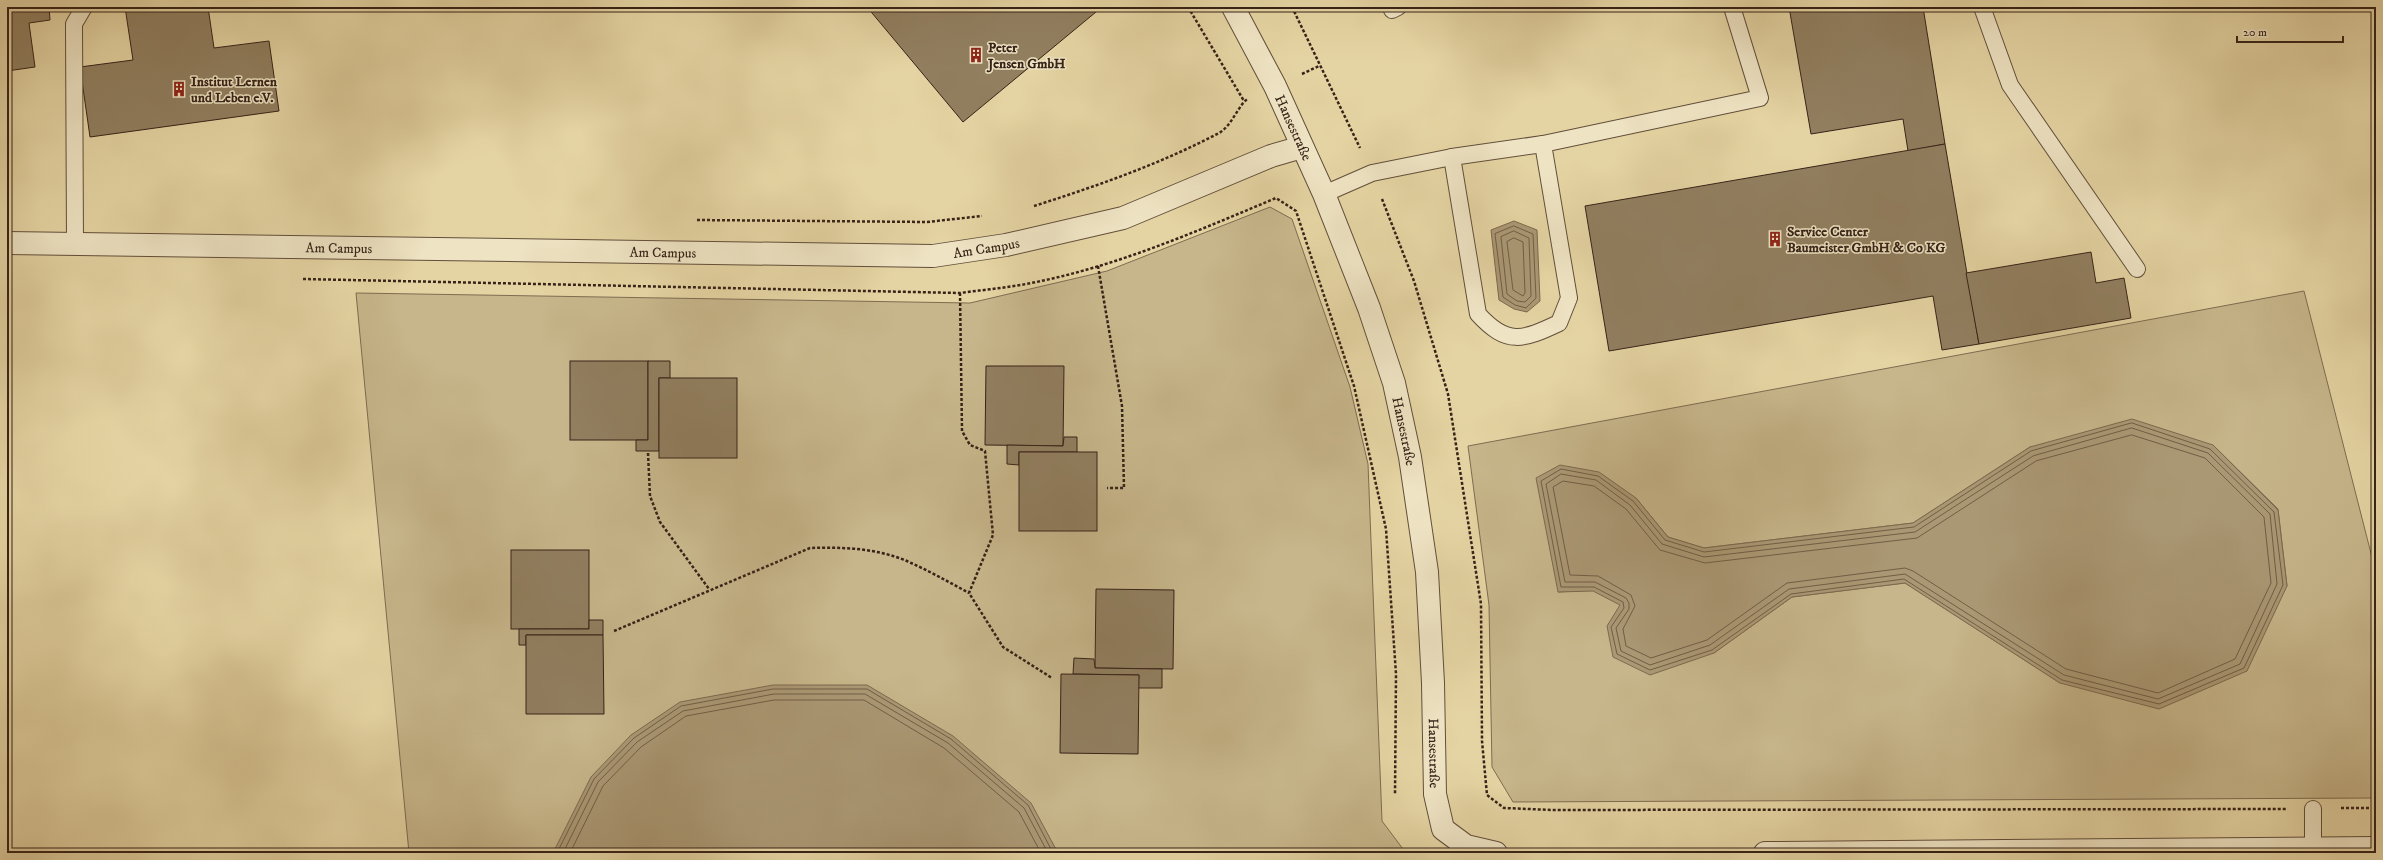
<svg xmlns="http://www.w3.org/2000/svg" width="2383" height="860" viewBox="0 0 2383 860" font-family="'IM FELL DW Pica',serif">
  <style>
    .green { fill: #c7b68b; stroke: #7e6c52; fill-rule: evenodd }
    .water { fill: #aa9874; stroke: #7c694f }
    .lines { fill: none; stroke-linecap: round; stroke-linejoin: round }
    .shore { stroke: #705e46; stroke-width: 1 }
    .building { fill: #917f60; stroke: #362318 }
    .service-casing { stroke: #624f3b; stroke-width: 18 }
    .minor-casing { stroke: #624f3b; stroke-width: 24 }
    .tertiary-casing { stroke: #624f3b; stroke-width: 24 }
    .path { stroke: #362318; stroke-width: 2.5; stroke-dasharray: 3 2; stroke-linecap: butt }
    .service { stroke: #eee3c3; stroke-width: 16 }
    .minor { stroke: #eee3c3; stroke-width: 22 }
    .tertiary { stroke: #eee3c3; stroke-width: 22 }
    .labels { text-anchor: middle; stroke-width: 3; stroke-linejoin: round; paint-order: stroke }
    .poi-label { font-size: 14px; font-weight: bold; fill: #362318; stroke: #eee3c3; text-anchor: start }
    .street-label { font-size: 14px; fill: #362318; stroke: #eee3c3 }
  </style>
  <rect width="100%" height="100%" fill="#e5d4a3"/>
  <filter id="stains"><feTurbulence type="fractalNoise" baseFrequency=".005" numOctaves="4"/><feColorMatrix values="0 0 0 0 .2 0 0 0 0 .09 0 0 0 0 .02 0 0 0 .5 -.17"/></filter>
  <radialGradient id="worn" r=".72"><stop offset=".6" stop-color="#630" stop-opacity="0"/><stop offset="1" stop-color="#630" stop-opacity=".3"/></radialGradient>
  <g class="green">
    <path d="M1270,207L1292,219L1350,387L1368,464L1382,821L1406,853H409L356,293L970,303L1107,271Z"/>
    <path d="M2304,291L2376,573V798L1513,802L1492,767L1489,605L1468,446ZM2213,445L2278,509L2287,586L2060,683L1905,583L1792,597L1714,653L1593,590L1558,592L1636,498L1668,537L1704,548L1913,523L2030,447Z"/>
  </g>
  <g class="water">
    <path d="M1514,221L1537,230L1540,301L1527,312L1514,309L1499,300L1491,230Z"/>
    <path d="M2132,419L2213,445L2278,510L2287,586L2247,671L2159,709L2060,683L1905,583L1792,597L1714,653L1650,675L1613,657L1607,626L1620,605L1593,591L1558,592L1536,478L1560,465L1599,472L1636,498L1668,537L1704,548L1913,523L2030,447Z"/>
    <path d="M773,685H867L953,736L1031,803L1058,853H553L591,777L631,735L680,702Z"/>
  </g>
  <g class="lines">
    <g class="shore">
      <path d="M1514,226L1533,234L1536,298L1526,308L1515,305L1503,297L1495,234Z"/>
      <path d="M1514,231L1529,238L1531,296L1525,302L1517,301L1507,294L1501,237Z"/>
      <path d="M1514,238L1523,242L1525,293L1523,296L1513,290L1507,242Z"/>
      <path d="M2132,423L2210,449L2274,512L2283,585L2244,668L2159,704L2062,680L1904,579L1791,594L1712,650L1650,670L1617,654L1611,627L1624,608L1623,602L1594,587H1561L1541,481L1561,469L1598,476L1633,501L1665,540L1704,552L1914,527L2031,451Z"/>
      <path d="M2132,428L2208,453L2270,514L2277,584L2240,664L2158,699L2064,675L1905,574L1789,589L1710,645L1650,665L1621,651L1616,628L1629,609V603L1626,598L1595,582H1565L1546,484L1561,474L1596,480L1630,505L1662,544L1704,557L1915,532L2033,456Z"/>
      <path d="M2132,435L2205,458L2264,517L2271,583L2235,659L2158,693L2066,669L1913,571L1905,568L1787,583L1707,640L1651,658L1626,646L1623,629L1635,606L1631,595L1598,576L1570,575L1553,487L1563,481L1594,486L1626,509L1660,550L1705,563L1917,538L2036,461Z"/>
      <path d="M557,853L594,779L634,738L681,706L773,689H867L951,739L1028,805L1053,853"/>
      <path d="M563,853L598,782L637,742L683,711L774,694H865L948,743L1024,808L1048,853"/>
      <path d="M570,853L603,786L641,747L686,716L774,700H864L944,748L1019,812L1041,853"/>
    </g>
  </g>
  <g class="building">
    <path d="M7,7H49L50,20L29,23L35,67L7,71Z"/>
    <path d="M125,7H208L214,48L269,41L279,111L90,137L80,67L133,60Z"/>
    <path d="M867,7H1102L963,122Z"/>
    <path d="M1789,7H1923L1945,144L1908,151L1903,119L1811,134Z"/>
    <path d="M1945,144L1979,344L1942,350L1933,296L1609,351L1585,206Z"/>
    <path d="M2091,252L2096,283L2124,278L2131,318L1979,344L1966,273Z"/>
    <rect x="570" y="361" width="78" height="79"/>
    <path d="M648,361H670V378H659V451H636V440H648Z"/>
    <path d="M986,366H1064L1063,446L985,445Z"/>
    <rect x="659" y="378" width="78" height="80"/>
    <path d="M1064,437H1077V452H1019V465L1007,464V445L1063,446Z"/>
    <rect x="1019" y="452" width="78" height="79"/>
    <rect x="511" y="550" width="78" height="79"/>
    <path d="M1096,589L1174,590L1173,669L1095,668Z"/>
    <path d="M589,620H603V635H526V645H519V629H589Z"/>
    <path d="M526,635H603L604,714H526Z"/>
    <path d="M1074,658L1094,659L1095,668L1162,669V688H1138L1139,675L1073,674Z"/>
    <path d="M1061,674L1139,675L1138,754L1060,753Z"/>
  </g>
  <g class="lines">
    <defs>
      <g id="service">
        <path d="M1391,7L1392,10L1398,7"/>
        <path d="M1982,7L2010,85L2137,269"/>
        <path d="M1452,157L1478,314C1507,346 1523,340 1559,323L1569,298L1543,144"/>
        <path d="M1324,194L1372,173L1452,157L1543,144L1760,98L1732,7"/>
        <path d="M75,245L74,24L84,7"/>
        <path d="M2313,809V848"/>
      </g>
      <g id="minor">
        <path id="s1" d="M7,243L933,256L1006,245L1123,218L1271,156L1302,147"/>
      </g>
      <g id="tertiary">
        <path id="s2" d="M1233,7L1275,86L1324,194L1369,308L1394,383L1410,457L1427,572L1433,683L1435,794L1443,829L1466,846L1496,853"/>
        <path d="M1765,853L2376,848"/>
      </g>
    </defs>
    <use href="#service" class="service-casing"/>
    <use href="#minor" class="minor-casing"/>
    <use href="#tertiary" class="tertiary-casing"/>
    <g class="path">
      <path d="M1188,7L1244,101"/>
      <path d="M1292,7L1360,148"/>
      <path d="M1302,74L1319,66"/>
      <path d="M1382,199L1414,281L1448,394L1481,604L1482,741L1487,795L1504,808L1553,810L2286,809"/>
      <path d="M1034,206C1097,186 1160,164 1219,133C1232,126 1240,102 1248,99"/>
      <path d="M697,220L927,222L982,216"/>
      <path d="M1098,266L1122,406L1124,488H1107"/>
      <path d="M303,279L960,293C982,290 1004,288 1026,284C1113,268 1195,232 1276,198L1296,211L1354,386L1386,529L1396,674L1395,795"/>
      <path d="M960,293L962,431L970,445L985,451L993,535L969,593L1003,647L1052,678"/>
      <path d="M648,453L650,496L660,522L709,589"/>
      <path d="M614,631L810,548C843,547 878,548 909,562C929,571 949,582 969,593"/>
      <path d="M2341,808H2376"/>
    </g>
    <use href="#service" class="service"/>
    <use href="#minor" class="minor"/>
    <use href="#tertiary" class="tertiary"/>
  </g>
  <defs>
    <symbol id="building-bare" viewBox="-9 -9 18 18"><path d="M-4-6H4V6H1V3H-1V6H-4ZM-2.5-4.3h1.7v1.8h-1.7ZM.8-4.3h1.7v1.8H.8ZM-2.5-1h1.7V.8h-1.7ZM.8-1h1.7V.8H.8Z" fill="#8f2418" stroke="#eee3c3" stroke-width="2.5" paint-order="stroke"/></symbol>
  </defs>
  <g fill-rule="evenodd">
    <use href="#building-bare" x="965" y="44" width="22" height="22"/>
    <use href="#building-bare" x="168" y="78" width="22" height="22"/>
    <use href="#building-bare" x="1764" y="228" width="22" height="22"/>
  </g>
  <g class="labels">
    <g class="poi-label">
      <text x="988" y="52">Peter<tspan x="988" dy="16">Jensen GmbH</tspan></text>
      <text x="191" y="86">Institut Lernen<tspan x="191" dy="16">und Leben e.V.</tspan></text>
      <text x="1787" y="236">Service Center<tspan x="1787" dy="16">Baumeister GmbH &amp; Co KG</tspan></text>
    </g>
    <g class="street-label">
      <text dy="5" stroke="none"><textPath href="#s2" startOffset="135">Hansestraße</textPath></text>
      <text dy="5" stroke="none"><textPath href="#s1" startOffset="980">Am Campus</textPath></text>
      <text dy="5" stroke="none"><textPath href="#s1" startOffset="332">Am Campus</textPath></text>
      <text dy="5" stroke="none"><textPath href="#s1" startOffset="656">Am Campus</textPath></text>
      <text dy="5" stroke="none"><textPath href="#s2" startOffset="459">Hansestraße</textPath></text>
      <text dy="5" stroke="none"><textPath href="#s2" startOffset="783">Hansestraße</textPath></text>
    </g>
  </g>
  <rect width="2383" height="860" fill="none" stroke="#e5d4a3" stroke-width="24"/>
  <rect x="8" y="8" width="2367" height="844" fill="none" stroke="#362318" stroke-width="2"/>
  <rect x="12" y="12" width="2359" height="836" fill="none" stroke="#362318"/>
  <path d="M2237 36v6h106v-6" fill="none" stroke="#362318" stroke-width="2"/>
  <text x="2243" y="36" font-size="12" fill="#362318" stroke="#eee3c3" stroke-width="3" paint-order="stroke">20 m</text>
  <rect width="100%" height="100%" filter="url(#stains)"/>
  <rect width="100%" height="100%" fill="url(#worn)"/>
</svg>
